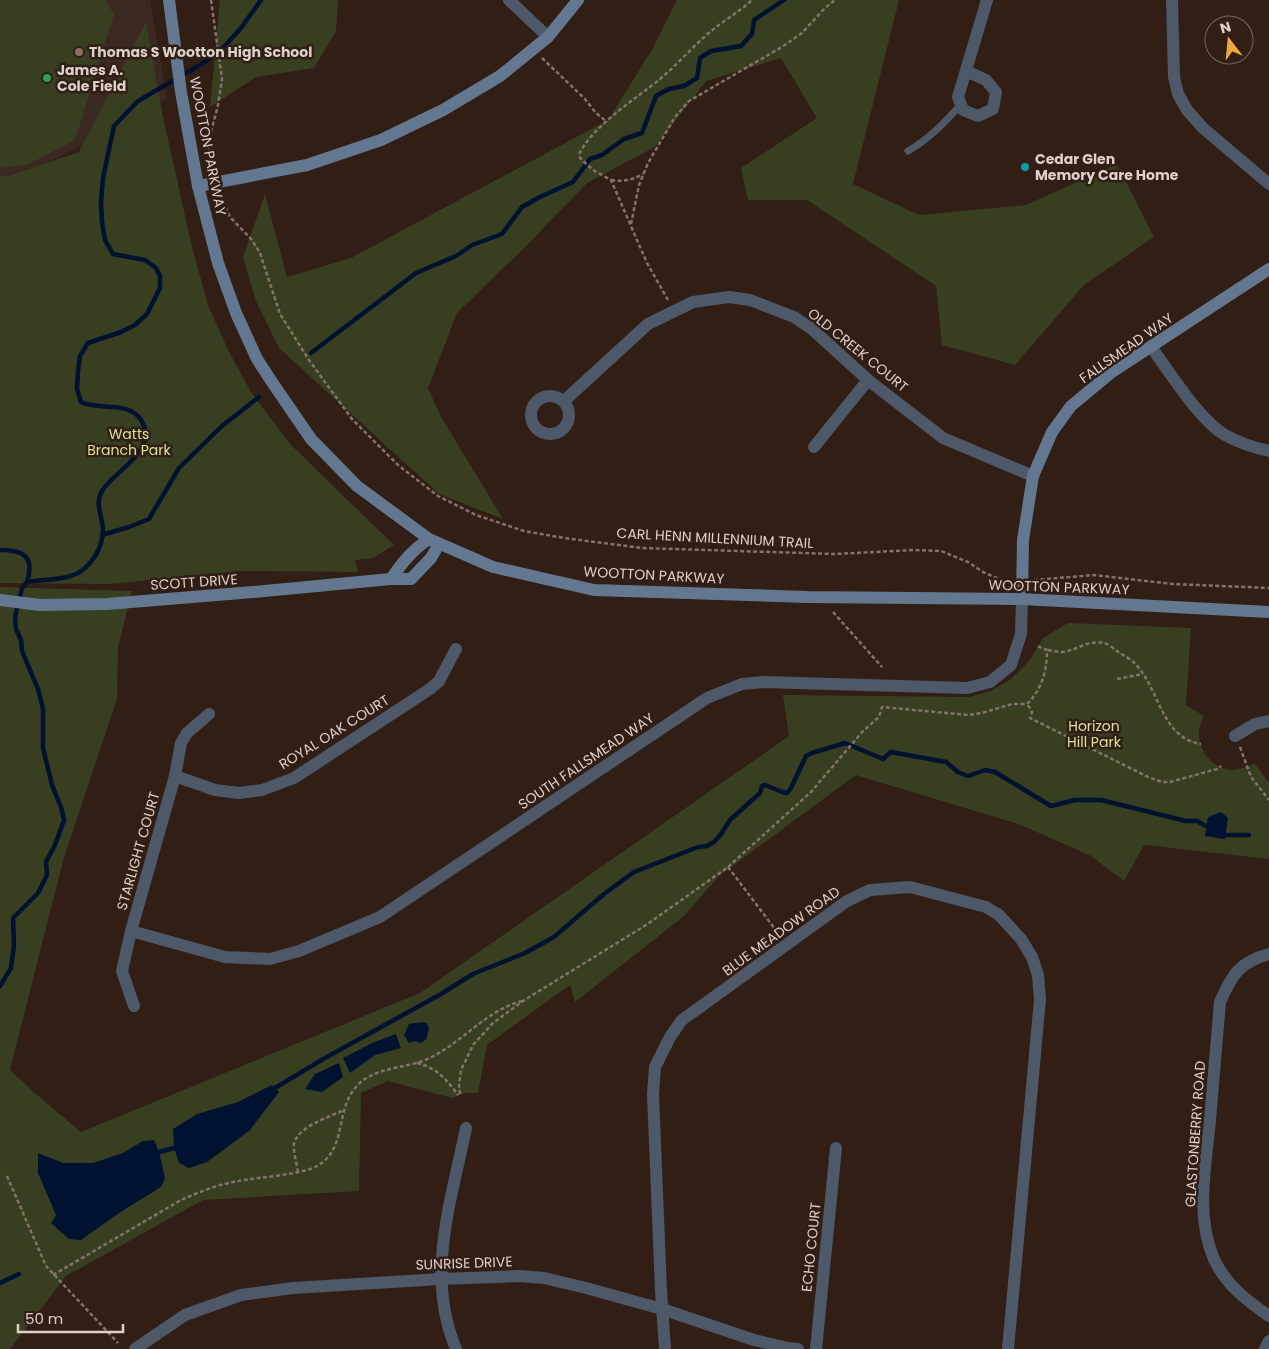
<svg xmlns="http://www.w3.org/2000/svg" width="1269" height="1349" viewBox="0 0 1269 1349" font-family="Poppins,sans-serif">
  <style>
    .education { fill: #3a2921 }
    .green { fill: #383e20 }
    .water { fill: #001230 }
    .lines { fill: none; stroke-linecap: round; stroke-linejoin: round }
    .stream { stroke: #001230; stroke-width: 4.5 }
    .path { stroke: #83736c; stroke-width: 2.5; stroke-dasharray: 4 2.5; stroke-linecap: butt }
    .lane { stroke: #4d5969; stroke-width: 7 }
    .street { stroke: #4d5969; stroke-width: 12 }
    .secondary { stroke: #637790; stroke-width: 12 }
    .education-dot { fill: #8d6e63; stroke: #311e15; stroke-width: 2 }
    .leisure-dot { fill: #2e9e5b; stroke: #311e15; stroke-width: 2 }
    .culture-dot { fill: #0f9aa8; stroke: #311e15; stroke-width: 2 }
    .labels { text-anchor: middle; stroke-width: 5; stroke-linejoin: round; paint-order: stroke }
    .poi-label { font-size: 14px; font-weight: bold; fill: #ded1cb; stroke: #311e15; text-anchor: start }
    .street-label { font-size: 14px; fill: #ded1cb; stroke: #311e15 }
    .park-label { font-size: 14px; fill: #d4e49a; stroke: #311e15 }
  </style>
  <rect width="100%" height="100%" fill="#311e15"/>
  <path class="education" d="M0,0H150L167,99L94,140L18,177L0,176Z"/>
  <g class="green">
    <path d="M0,0H106L114,15L75,140L29,164L0,168Z"/>
    <path d="M220,0H338L336,31L314,68L256,77L210,107Z"/>
    <path d="M677,0H899L853,184L919,215L1026,205L1117,164L1154,237L1084,285L1015,365L942,345L936,286L807,200H748L741,168L817,118L781,58L706,81L655,147L587,183L526,246L457,313L428,388L440,415L503,519L439,494L279,348L256,301L243,257L265,194L287,277L351,258L608,120L653,48Z"/>
    <path d="M146,22L162,112L192,247L208,305L228,350L251,392L290,444L394,545L373,558L355,560L358,572L240,571L109,584L0,583V176H9L79,152Z"/>
    <path d="M0,587L132,591L118,648L117,699L64,857L10,1070L36,1094L81,1132L420,993L789,736L783,695L969,697L991,691L1011,679L1030,660L1043,638L1068,623L1191,628L1186,705L1204,716C1202,721 1199,726 1199,731C1198,750 1212,769 1232,770C1239,770 1248,766 1255,764L1269,783V859L1144,845L1124,881L1091,856L1021,825L856,775L719,876L684,916L575,1002L570,985L487,1045L478,1093H465L452,1098L388,1081L361,1093L359,1191L203,1200L66,1276L10,1349H0Z"/>
  </g>
  <g class="water">
    <path d="M1221,812L1228,818L1225,839L1205,836L1208,817Z"/>
    <path d="M422,1022L427,1023L429,1029L426,1039L421,1043L414,1041L409,1043L404,1035L409,1024Z"/>
    <path d="M396,1034L401,1048L375,1055L350,1073L343,1058L372,1043Z"/>
    <path d="M339,1063L343,1077L322,1092L305,1089L315,1074Z"/>
    <path d="M272,1085L279,1092L249,1131L207,1162L189,1168L179,1163L174,1148L173,1129L197,1114L238,1102Z"/>
    <path d="M154,1140L159,1152L165,1178L161,1187L119,1213L81,1240L69,1239L51,1223L56,1215L38,1173V1153L63,1163H93L123,1153L143,1141Z"/>
  </g>
  <g class="lines">
    <g class="stream">
      <path d="M311,353L416,273L456,256L472,245L502,234L522,207L540,197L573,182L590,159L602,155L624,139L642,133L656,96L669,89L684,86L697,78L700,58L711,51L741,46L752,34L754,20L784,0"/>
      <path d="M102,535L129,527L149,519L179,468L222,426L259,397"/>
      <path d="M0,550C24,550 35,557 27,582"/>
      <path d="M1225,835H1249"/>
      <path d="M0,986L11,968L14,945L13,918L38,893L47,875L46,862L55,845L64,820L61,807L52,785L43,748V709L38,689L22,651L21,640L16,629L15,617L22,588L27,582C44,579 72,581 85,568C96,558 102,546 103,531C103,517 94,504 102,491C115,470 160,450 141,420C128,400 98,411 81,402L77,389L78,371L80,356L88,343L121,332L135,325L147,314L160,288V276L156,268L145,260L113,254L105,240L102,222L101,202L103,178L114,126L138,101L205,62L221,50L241,28L261,0"/>
      <path d="M275,1088L325,1058L441,994L473,974L525,953L554,937L604,894L634,872L698,847L707,846L714,842L721,834L730,820L760,793L762,786L765,785L782,792L787,793L791,788L806,756L812,753L845,743L883,759L891,752L946,762L958,772L968,776L985,770L995,772L1051,806L1075,800H1101L1186,821H1197L1206,826"/>
      <path d="M159,1152L174,1148"/>
      <path d="M0,1283L19,1274"/>
    </g>
    <g class="path">
      <path d="M211,0L222,79L218,105L208,144L213,171"/>
      <path d="M542,58L585,99L596,113L607,122"/>
      <path d="M611,180C624,182 632,180 643,174"/>
      <path d="M220,195L230,217L252,240L260,253L280,314L309,360L352,419L398,465L438,496L476,515L524,531L564,538L642,548L835,554L914,550L941,551L968,562L983,572L1004,581H1011"/>
      <path d="M631,224L639,185L648,163L675,117L689,101L782,47L802,33L825,8L835,0"/>
      <path d="M668,300L647,263L611,180L593,170L580,158L579,154C595,124 633,101 660,79C677,65 692,47 710,32C723,21 739,12 752,0"/>
      <path d="M1034,580L1094,575L1173,584L1269,588"/>
      <path d="M833,612L882,667"/>
      <path d="M1048,650C1053,651 1058,652 1063,652C1078,650 1086,640 1104,643C1109,644 1115,650 1120,653C1126,657 1134,661 1138,667C1160,692 1162,738 1201,744"/>
      <path d="M1117,679L1143,674"/>
      <path d="M1028,705L1032,712L1030,718L1148,777L1162,782H1170L1217,769L1221,766"/>
      <path d="M1240,747L1251,777L1269,800"/>
      <path d="M728,867L775,929"/>
      <path d="M417,1063C436,1067 447,1080 458,1095"/>
      <path d="M460,1094L459,1085L461,1070L473,1045L493,1023L523,1001L646,925L728,867L811,792L863,731L879,717L882,707L968,715L982,713L1012,704H1027C1042,689 1047,671 1047,650L1037,646"/>
      <path d="M298,1172C297,1164 293,1152 294,1144C297,1127 329,1117 344,1110"/>
      <path d="M7,1176L46,1266L118,1343"/>
      <path d="M53,1275L181,1200C199,1192 219,1184 239,1181C258,1177 301,1175 317,1166C347,1150 335,1110 356,1087C373,1067 403,1069 425,1060C461,1045 484,1011 522,1001"/>
    </g>
    <path class="lane" d="M908,151C929,139 945,123 961,104"/>
    <g class="street">
      <path d="M509,0L548,37"/>
      <path d="M1172,0L1174,77L1178,94L1187,110L1203,128L1269,184"/>
      <path d="M966,71L986,80L996,92L993,109L978,116L963,110L958,97L987,0"/>
      <path d="M1151,347C1170,372 1199,420 1225,435C1238,442 1255,448 1269,451"/>
      <circle cx="550" cy="415" r="19"/>
      <path d="M564,401L648,324L693,302L729,297L750,300L794,317L812,329L868,380L943,438L1033,476"/>
      <path d="M814,447L868,380"/>
      <path d="M1235,736L1255,724L1269,721"/>
      <path d="M175,776L215,790L239,793L262,790L294,778L430,689L439,681L456,649"/>
      <path d="M131,931L225,957L270,959L299,951L380,917L707,698L742,684L764,682L967,688L990,682L1011,665L1021,634L1022,599"/>
      <path d="M1269,954C1239,962 1232,975 1220,1002C1217,1041 1213,1081 1210,1120C1206,1165 1195,1216 1214,1259C1226,1285 1246,1300 1269,1316"/>
      <path d="M134,1006L122,971L131,931L175,776L181,743L187,733L209,714"/>
      <path d="M135,1349L185,1315L241,1295L293,1288L441,1279L520,1276L544,1278L586,1288L662,1309L754,1340L788,1348L798,1349"/>
      <path d="M456,1349C425,1275 451,1203 466,1128"/>
      <path d="M665,1349L661,1291L653,1094L655,1067L670,1037L682,1020L847,901L870,890L910,887L986,907L999,915L1021,939L1032,957L1038,975L1040,999L1008,1349"/>
      <path d="M816,1349L836,1148"/>
      <path d="M1265,1349L1269,1341"/>
    </g>
    <g class="secondary">
      <path d="M169,0L181,92L198,186L218,263L236,313L257,359L274,385L311,439L357,486L429,539L493,567L594,590L807,597L1022,599L1269,612"/>
      <path d="M198,186L307,165L381,140L443,110L500,76L548,37L578,0"/>
      <path d="M391,579C402,563 412,550 429,539"/>
      <path d="M1022,599L1023,540L1033,476L1052,432L1071,406L1112,372L1269,269"/>
      <path d="M0,600L40,605L107,604L253,592L391,579H411L431,558L439,544"/>
    </g>
  </g>
  <circle class="education-dot" cx="79" cy="52" r="5"/>
  <circle class="leisure-dot" cx="47" cy="78" r="5"/>
  <circle class="culture-dot" cx="1025" cy="167" r="5"/>
  <g class="labels">
    <g class="poi-label">
      <text x="89" y="57">Thomas S Wootton High School</text>
      <text x="57" y="75">James A.<tspan x="57" dy="16">Cole Field</tspan></text>
      <text x="1035" y="164">Cedar Glen<tspan x="1035" dy="16">Memory Care Home</tspan></text>
    </g>
    <g class="street-label">
      <text transform="translate(208 146) rotate(79)" y="5">WOOTTON PARKWAY</text>
      <text transform="translate(1126 348) rotate(-35)" y="5">FALLSMEAD WAY</text>
      <text transform="translate(858 350) rotate(39)" y="5">OLD CREEK COURT</text>
      <text transform="translate(715 538) rotate(3)" y="5">CARL HENN MILLENNIUM TRAIL</text>
      <text transform="translate(654 575) rotate(3)" y="5">WOOTTON PARKWAY</text>
      <text transform="translate(194 582) rotate(-4)" y="5">SCOTT DRIVE</text>
      <text transform="translate(1059 587) rotate(2)" y="5">WOOTTON PARKWAY</text>
      <text transform="translate(334 732) rotate(-32)" y="5">ROYAL OAK COURT</text>
      <text transform="translate(586 761) rotate(-34)" y="5">SOUTH FALLSMEAD WAY</text>
      <text transform="translate(138 851) rotate(-74)" y="5">STARLIGHT COURT</text>
      <text transform="translate(781 931) rotate(-36)" y="5">BLUE MEADOW ROAD</text>
      <text transform="translate(1195 1134) rotate(-86)" y="5">GLASTONBERRY ROAD</text>
      <text transform="translate(811 1247) rotate(-84)" y="5">ECHO COURT</text>
      <text transform="translate(464 1263) rotate(-2)" y="5">SUNRISE DRIVE</text>
    </g>
    <g class="park-label">
      <text x="129" y="439">Watts<tspan x="129" dy="16">Branch Park</tspan></text>
      <text x="1094" y="731">Horizon<tspan x="1094" dy="16">Hill Park</tspan></text>
    </g>
  </g>
  <g transform="translate(1229 40) rotate(344)"><circle r="24" fill="#311e15" stroke="#76665e"/>
  <path d="M0-4L9 19L0 12L-9 19Z" fill="#efa73d"/>
  <text y="-8" font-size="14" font-weight="bold" text-anchor="middle" fill="#ded1cb">N</text>
  </g>
  <path d="M18 1324v8h105v-8" fill="none" stroke="#ded1cb" stroke-width="2.5"/>
  <text x="25" y="1324" font-size="15" fill="#ded1cb" stroke="#311e15" stroke-width="4" paint-order="stroke">50 m</text>
</svg>
